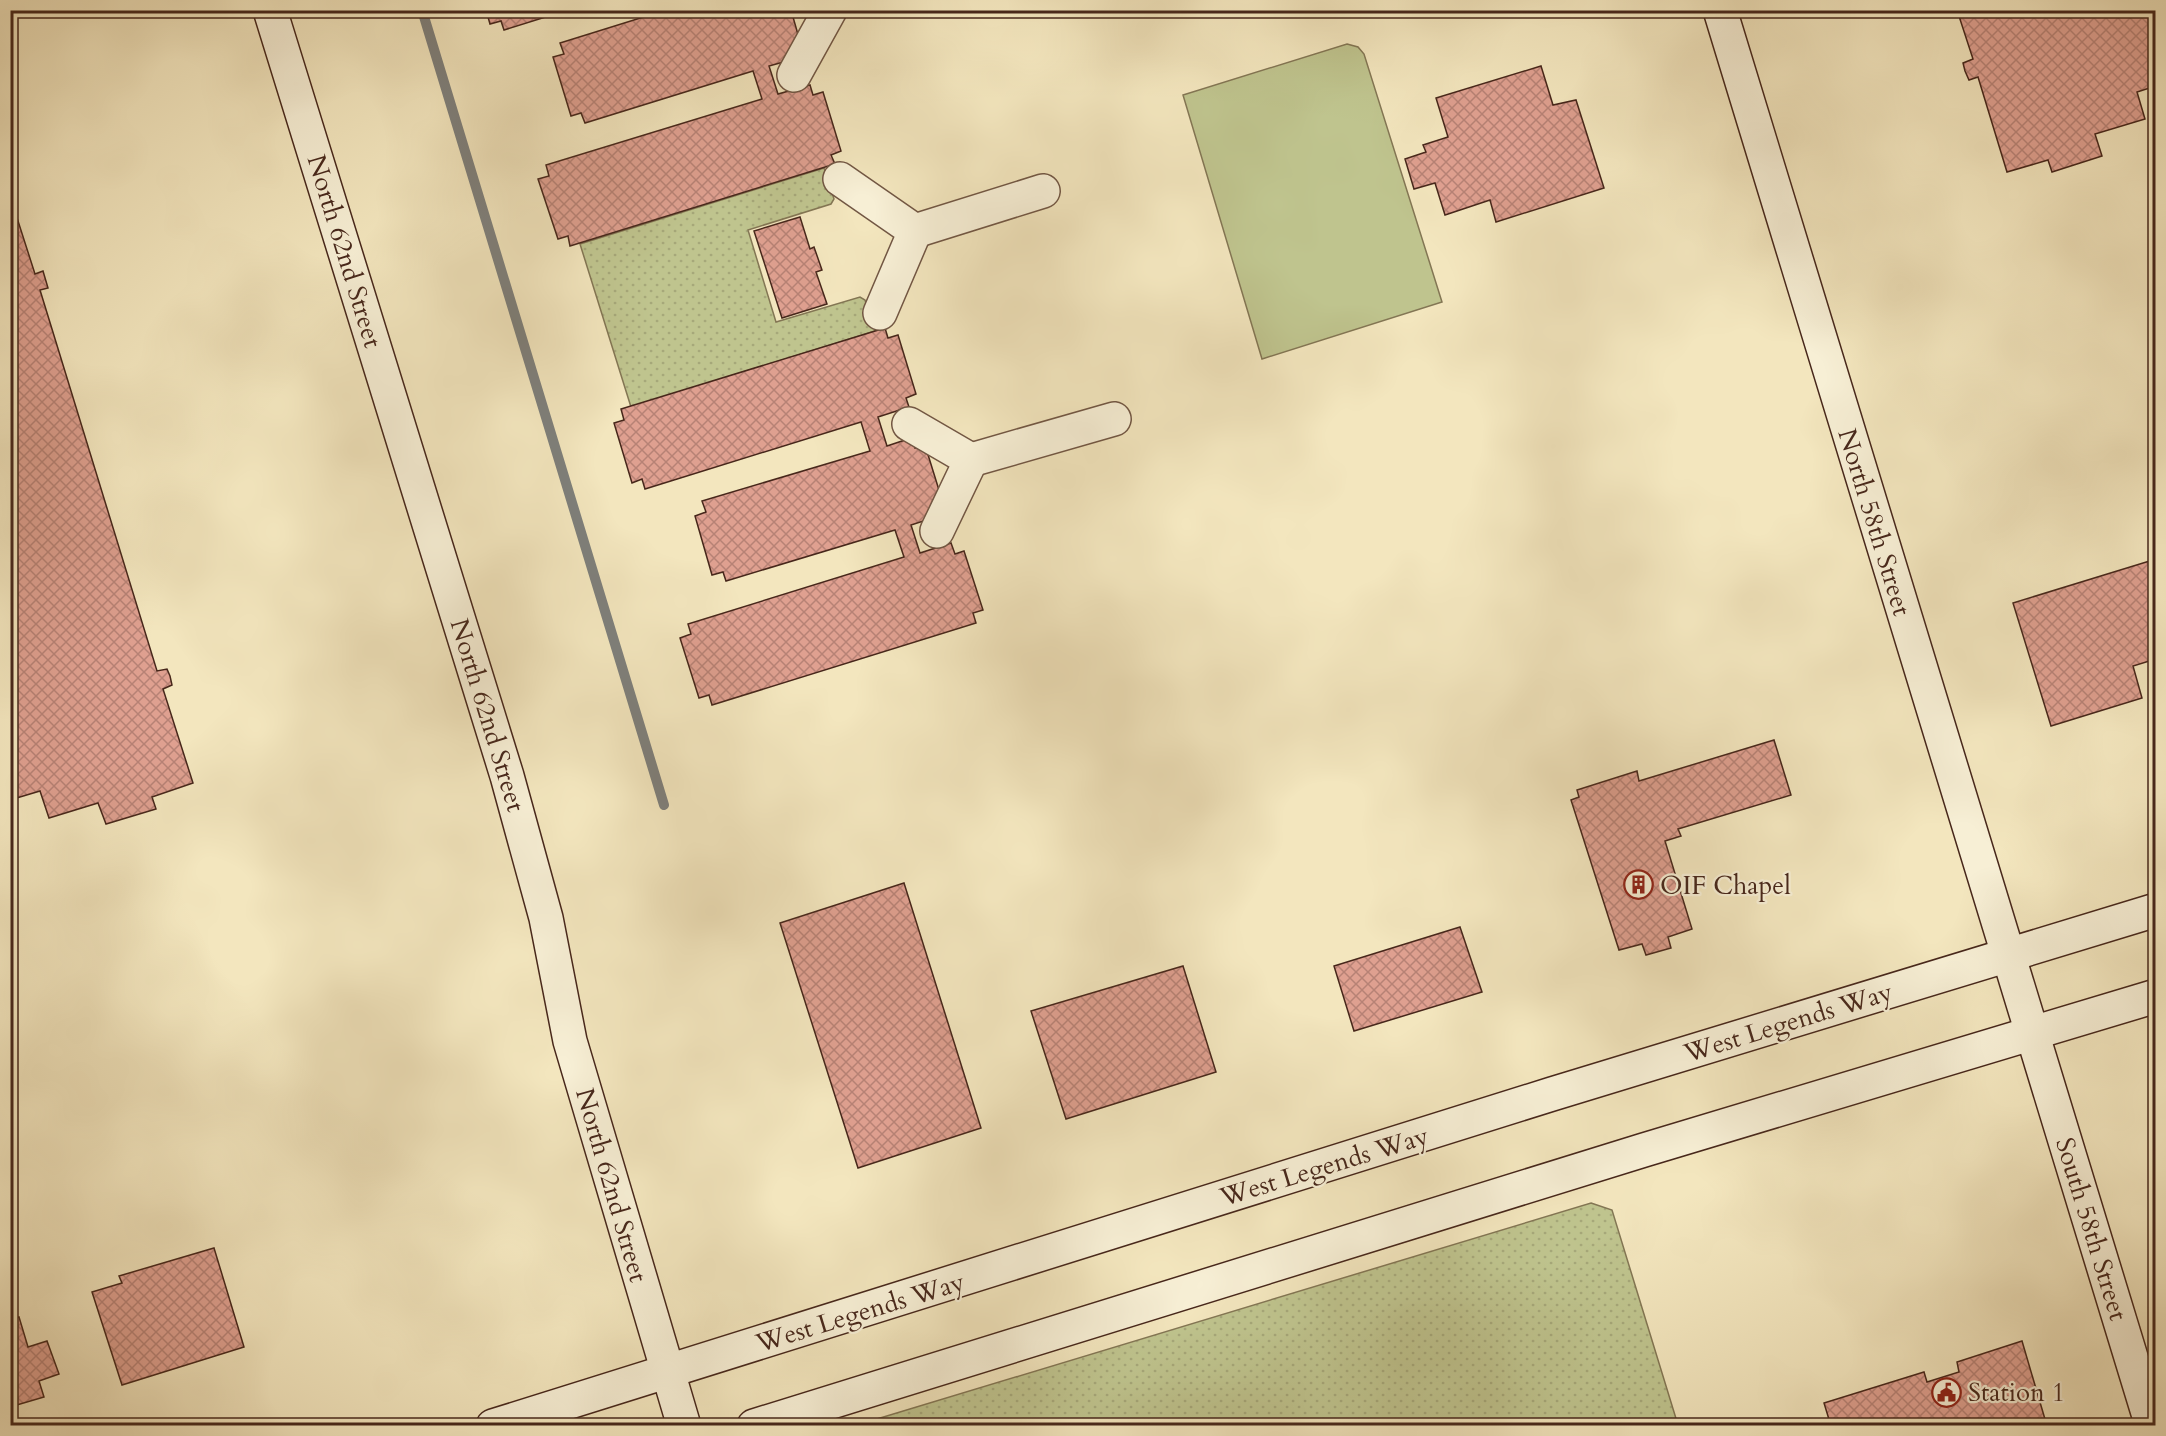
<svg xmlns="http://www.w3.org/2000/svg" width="2166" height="1436" viewBox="0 0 2166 1436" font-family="Cardo,serif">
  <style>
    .grass { fill: #bfc48e; stroke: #837654; stroke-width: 1.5 }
    .park { fill: url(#park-dots); stroke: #837654; stroke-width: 1.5 }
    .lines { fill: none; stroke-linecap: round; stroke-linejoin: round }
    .stream { stroke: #7e807c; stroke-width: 10 }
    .building { fill: url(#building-cross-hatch); stroke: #47271b; stroke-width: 1.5 }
    .street-casing { stroke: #725744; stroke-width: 36 }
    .secondary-casing { stroke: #47271b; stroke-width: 36 }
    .street { stroke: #f7efd5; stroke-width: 33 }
    .secondary { stroke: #f7efd5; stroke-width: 33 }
    .labels { text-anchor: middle; stroke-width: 4.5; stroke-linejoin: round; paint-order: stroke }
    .street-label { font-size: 26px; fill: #47271b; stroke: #f7efd5 }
    .poi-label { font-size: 26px; fill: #47271b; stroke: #f7efd5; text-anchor: start }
  </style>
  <defs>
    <pattern id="park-dots" width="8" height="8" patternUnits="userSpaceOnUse" patternTransform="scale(1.5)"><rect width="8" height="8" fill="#bfc48e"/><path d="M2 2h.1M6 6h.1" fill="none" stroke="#a6a87a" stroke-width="1.8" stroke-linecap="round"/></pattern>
    <pattern id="building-cross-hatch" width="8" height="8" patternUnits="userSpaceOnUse" patternTransform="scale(1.5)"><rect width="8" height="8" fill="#dfa090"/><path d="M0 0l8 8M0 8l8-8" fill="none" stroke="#b78275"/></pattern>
  </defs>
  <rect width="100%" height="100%" fill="#f3e6be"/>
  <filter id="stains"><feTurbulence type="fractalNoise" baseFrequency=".00333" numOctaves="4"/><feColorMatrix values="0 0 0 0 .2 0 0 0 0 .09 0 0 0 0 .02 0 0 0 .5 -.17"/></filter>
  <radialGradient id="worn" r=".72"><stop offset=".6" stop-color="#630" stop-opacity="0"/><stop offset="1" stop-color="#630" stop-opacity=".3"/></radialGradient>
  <path class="grass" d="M1347,44L1358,47L1364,54L1442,302L1262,359L1183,95Z"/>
  <g class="park">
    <path d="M824,168L834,199L831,204L748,230L776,322L860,297L865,300L875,331L631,407L580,244Z"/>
    <path d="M1591,1203L1612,1210L1678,1425H857Z"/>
  </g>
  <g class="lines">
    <path class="stream" d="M422,10L664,805"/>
  </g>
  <g class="building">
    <path d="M486,10H568L504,30L501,21L490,24Z"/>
    <path d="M666,10H791L801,45L794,59L769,66L778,94L810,85L813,95L823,92L841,151L831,155L835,164L570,246L568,236L558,239L538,179L549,176L546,165L762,99L753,71L585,123L581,113L571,116L553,57L564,54L560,43Z"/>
    <path d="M1957,10H2156V86L2137,92L2145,119L2095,134L2102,156L2052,172L2048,160L2007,172L1978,77L1969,80L1965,71L1963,63L1973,59Z"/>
    <path d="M1541,66L1553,105L1576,100L1604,188L1496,222L1490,200L1445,215L1435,183L1414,189L1405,159L1426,152L1423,145L1448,137L1436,98Z"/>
    <path d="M10,196L35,274L43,271L48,288L40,290L157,671L167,669L170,676L172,685L163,689L193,783L152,797L156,809L106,824L98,803L49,818L40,791L10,800Z"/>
    <path d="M800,217L810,249L814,247L822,270L816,272L827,304L782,318L754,231Z"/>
    <path d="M885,328L888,338L898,335L916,394L906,398L909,407L878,417L887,446L911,438L915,448L925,445L943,503L936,517L911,525L920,553L951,543L955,554L964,551L983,610L973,613L976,623L712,705L709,695L699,698L680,638L691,634L688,624L904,557L895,530L726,581L723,572L712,575L695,516L706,512L702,501L870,451L861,422L645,489L642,479L632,483L614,423L624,420L621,409Z"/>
    <path d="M2156,559V659L2133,666L2142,698L2051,726L2013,603Z"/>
    <path d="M1774,740L1791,795L1678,829L1681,836L1665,841L1692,929L1668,937L1671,948L1646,955L1642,944L1619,950L1571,800L1579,797L1577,790L1637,771L1639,781Z"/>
    <path d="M904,883L981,1128L858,1168L780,923Z"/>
    <path d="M1460,927L1482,992L1354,1031L1334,966Z"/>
    <path d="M1183,966L1216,1072L1066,1119L1031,1011Z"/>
    <path d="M214,1248L244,1347L122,1385L92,1292L122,1283L119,1276Z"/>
    <path d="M19,1317L28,1347L47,1341L59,1374L39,1381L44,1397L10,1407V1319Z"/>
    <path d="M2022,1341L2047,1426H1831L1824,1403L1924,1372L1927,1382L1959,1372L1957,1362Z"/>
  </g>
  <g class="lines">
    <defs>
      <g id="street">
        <path d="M794,75L830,10"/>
        <path d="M840,179L915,231L880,313"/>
        <path d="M915,231L1043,191"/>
        <path d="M909,424L971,460L937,531"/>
        <path d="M971,460L1114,419"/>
      </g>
      <g id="secondary">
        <path d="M270,10L507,776L546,918L570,1041L684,1426"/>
        <path d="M1720,10L2152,1426"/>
        <path d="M493,1426L1552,1094L2156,910"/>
        <path d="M754,1426L1644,1150L2156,996"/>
      </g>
    </defs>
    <use href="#street" class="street-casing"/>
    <use href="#secondary" class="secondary-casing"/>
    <use href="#street" class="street"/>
    <use href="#secondary" class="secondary"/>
  </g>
  <defs>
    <symbol id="building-ring" viewBox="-11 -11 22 22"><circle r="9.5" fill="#f7efd5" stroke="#8f2418" stroke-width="1.5"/><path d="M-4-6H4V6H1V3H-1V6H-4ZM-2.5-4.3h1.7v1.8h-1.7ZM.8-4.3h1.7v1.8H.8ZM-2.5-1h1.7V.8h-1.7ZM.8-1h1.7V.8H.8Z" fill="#8f2418"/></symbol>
    <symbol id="civic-ring" viewBox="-11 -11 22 22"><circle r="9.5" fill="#f7efd5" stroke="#8f2418" stroke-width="1.5"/><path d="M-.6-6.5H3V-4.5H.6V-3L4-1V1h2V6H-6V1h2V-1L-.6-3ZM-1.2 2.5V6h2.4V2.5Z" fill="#8f2418"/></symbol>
  </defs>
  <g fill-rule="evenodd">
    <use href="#building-ring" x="1622" y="868" width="33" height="33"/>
    <use href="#civic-ring" x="1930" y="1376" width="33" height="33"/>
  </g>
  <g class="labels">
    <g class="street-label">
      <text transform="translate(345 251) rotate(73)" y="9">North 62nd Street</text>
      <text transform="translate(1875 522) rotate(73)" y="9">North 58th Street</text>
      <text transform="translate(488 715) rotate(73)" y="9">North 62nd Street</text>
      <text transform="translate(1788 1022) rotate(-17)" y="9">West Legends Way</text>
      <text transform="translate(1324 1166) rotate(-17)" y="9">West Legends Way</text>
      <text transform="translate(612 1185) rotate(74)" y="9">North 62nd Street</text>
      <text transform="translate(2092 1229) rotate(73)" y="9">South 58th Street</text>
      <text transform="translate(860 1312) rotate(-17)" y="9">West Legends Way</text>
    </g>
    <g class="poi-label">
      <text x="1660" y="894">OIF Chapel</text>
      <text x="1968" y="1401">Station 1</text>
    </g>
  </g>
  <rect width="2166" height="1436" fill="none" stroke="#f3e6be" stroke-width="36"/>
  <rect x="12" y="12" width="2142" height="1412" fill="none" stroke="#47271b" stroke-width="3"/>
  <rect x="18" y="18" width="2130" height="1400" fill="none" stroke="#47271b" stroke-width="1.5"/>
  <rect width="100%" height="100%" filter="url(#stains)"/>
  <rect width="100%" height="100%" fill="url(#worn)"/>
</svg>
